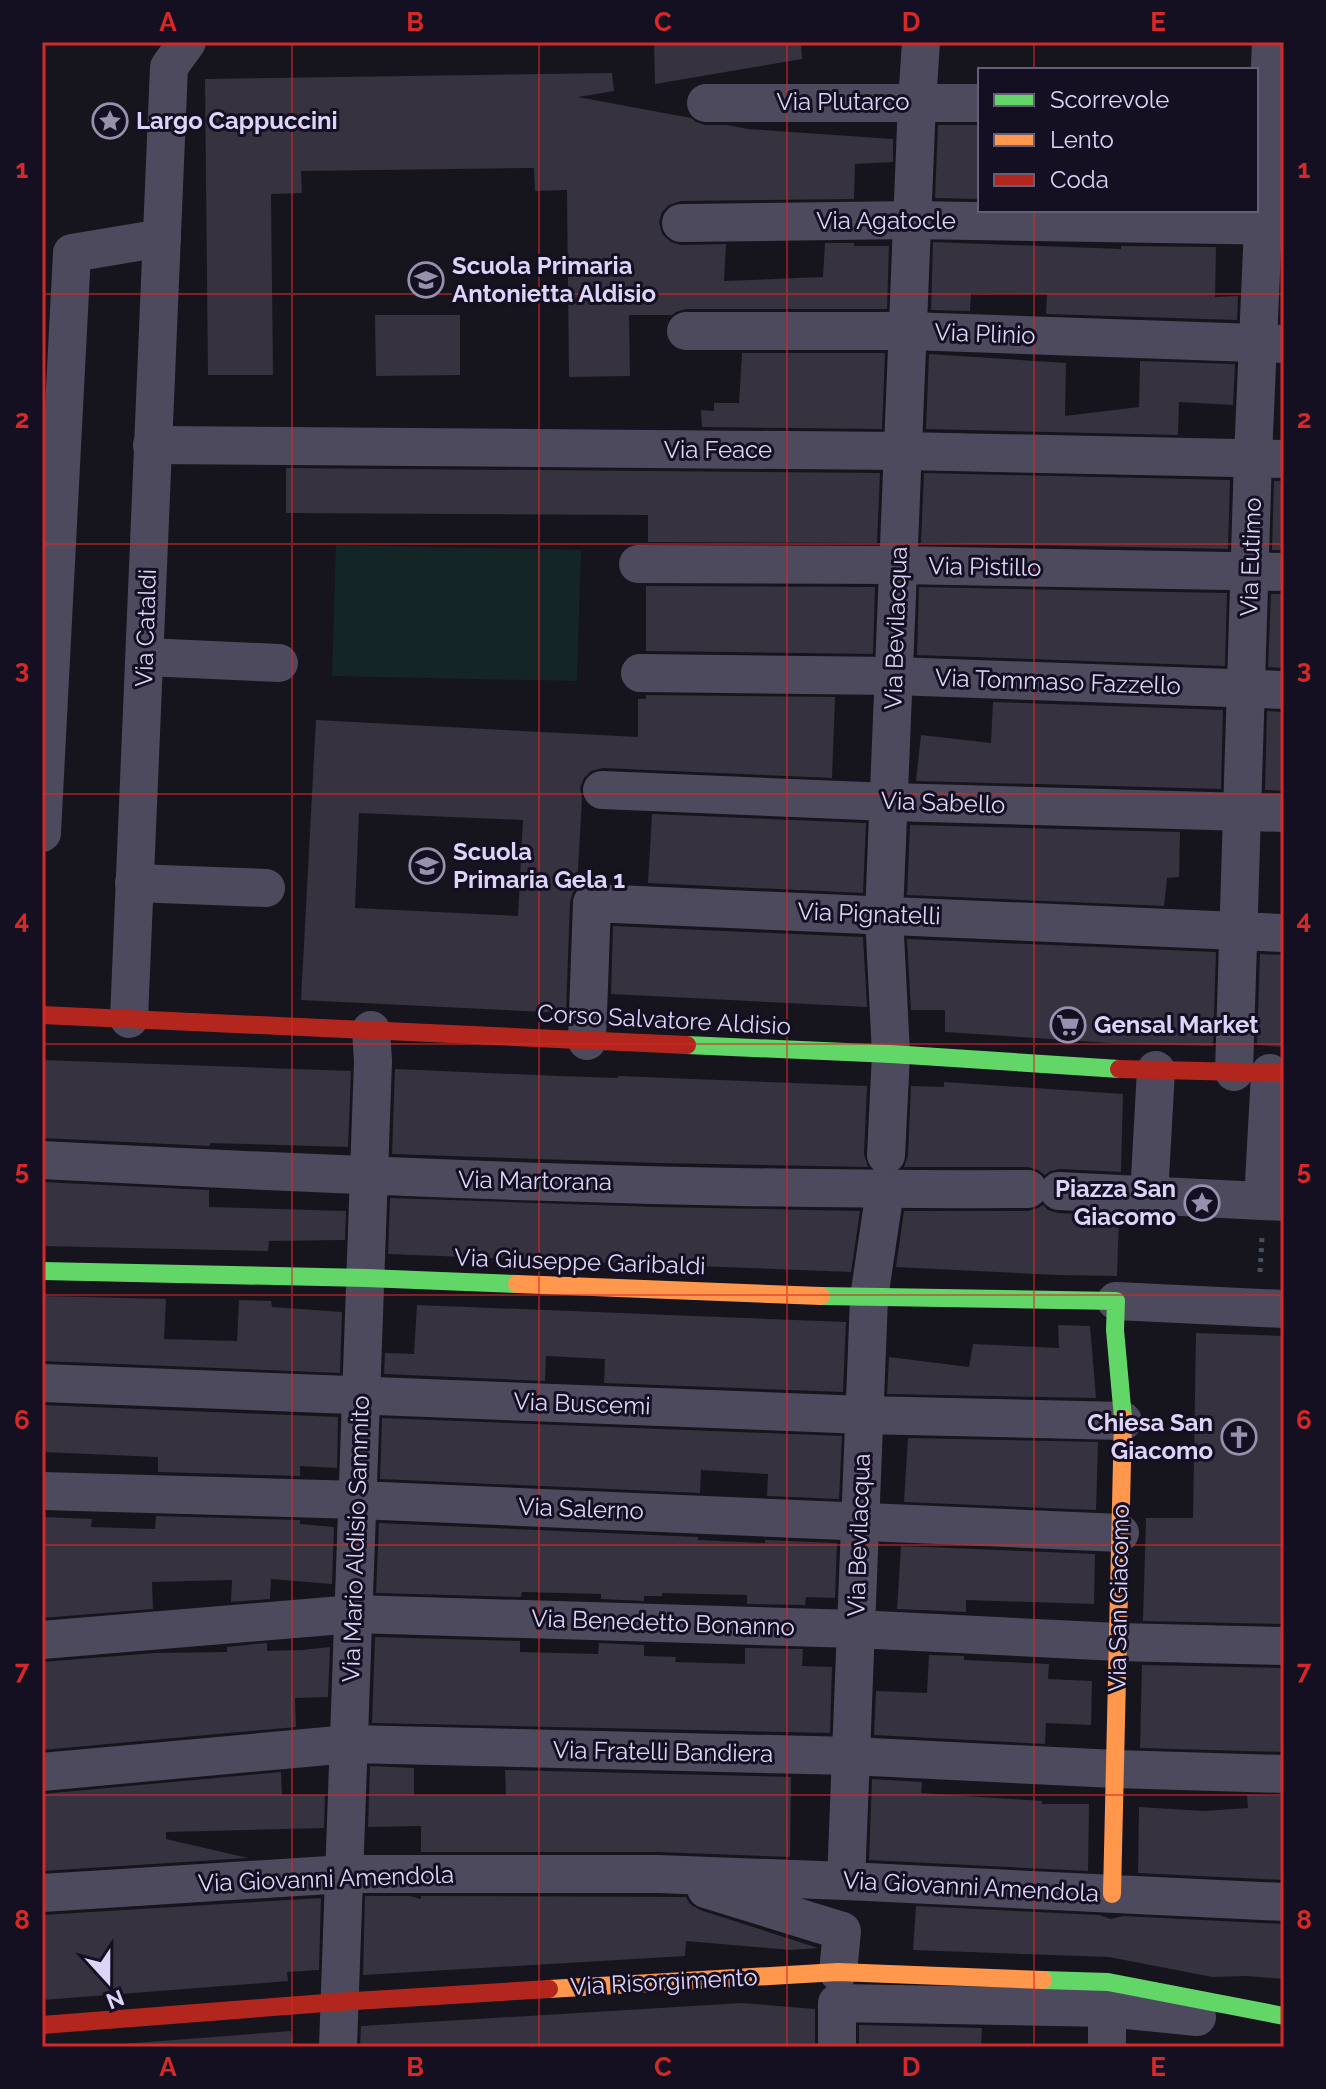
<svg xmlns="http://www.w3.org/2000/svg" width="1326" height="2089" viewBox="0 0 1326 2089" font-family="Raleway,sans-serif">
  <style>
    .green { fill: #142528 }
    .building { fill: #36323f; fill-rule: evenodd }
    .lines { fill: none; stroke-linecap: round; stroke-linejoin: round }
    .path { stroke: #49505d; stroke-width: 5; stroke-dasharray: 4 6; stroke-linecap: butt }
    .street { stroke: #4d4a5d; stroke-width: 38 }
    .fast { stroke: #63d668; stroke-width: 18 }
    .slow { stroke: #ff974d; stroke-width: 18 }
    .jam { stroke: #b3261e; stroke-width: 18 }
    .grid { fill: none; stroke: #d62828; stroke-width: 2; stroke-opacity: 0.55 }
    .labels { text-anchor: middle; stroke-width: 6; stroke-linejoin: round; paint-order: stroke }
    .street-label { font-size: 24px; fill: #ded4fa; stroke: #151021 }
    .poi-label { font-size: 24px; font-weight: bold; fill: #ded4fa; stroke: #151021; text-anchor: start }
    .neatline { fill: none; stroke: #d62828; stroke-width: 3 }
    .grid-label { font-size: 26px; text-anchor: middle; font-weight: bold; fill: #d62828 }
  </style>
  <rect width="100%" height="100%" fill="#16141d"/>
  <path class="green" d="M336,545L581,550L577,681L332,676Z"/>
  <g class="building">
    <path d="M654,42H801L802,59L655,84Z"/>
    <path d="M612,73L614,91L578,97L691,118L696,122L705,125H727L748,129L893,139V162L855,164L854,199L681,201L669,205L662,212L659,222L662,234L671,242L681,245L726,244L724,281L823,277L825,243H854V246H889L887,309H686L676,312L672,315H629L630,376L569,377L567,190L535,191L534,168L301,171L302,193L271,194L273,375H208L205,79Z"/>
    <path d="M938,125H980V199L935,198Z"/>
    <path d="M933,242L1121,249V246L1216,247L1215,297L1238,296L1237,320L1046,314L1047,294L971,293L970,311L931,310Z"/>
    <path d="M375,315H460V375L376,376Z"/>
    <path d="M742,353H885L882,429L702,427L701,410L714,411V403H739Z"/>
    <path d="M929,354L1066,363L1065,416L1139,407L1140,361L1235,364L1233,405L1179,402L1178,435L926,429Z"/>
    <path d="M286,468L880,473L877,543L648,542V515L286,513Z"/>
    <path d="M924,473L1230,480L1228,549L921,543Z"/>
    <path d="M1274,481H1284V550H1272Z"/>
    <path d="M646,586L875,587L873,654L646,651Z"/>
    <path d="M919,587L1227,593L1225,666L917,655Z"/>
    <path d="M1271,594H1284V668L1268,667Z"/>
    <path d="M646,695L835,697L832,778L603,768L591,771L584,778L580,788L582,799L577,887L573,892L570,902L566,1013L301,1000L316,720L638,737V699H646ZM359,813L523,820L518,916L355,908Z"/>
    <path d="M993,702L1223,710L1221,789L916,781L921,735L991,743Z"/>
    <path d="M1267,711L1284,712V791L1265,790Z"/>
    <path d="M652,814L866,823L863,893L648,883Z"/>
    <path d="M910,825L1180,832L1179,877L1167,878L1164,906L907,895Z"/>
    <path d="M613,926L863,937L867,1007L611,994Z"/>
    <path d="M907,939L1216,952L1213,1046L1125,1044L945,1032V1010H911Z"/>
    <path d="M1260,954L1284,955V1047L1257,1045Z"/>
    <path d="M42,1060L351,1071L348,1147L210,1143V1146L42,1138Z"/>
    <path d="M395,1069L560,1076L618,1078V1076L867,1086L864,1154L868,1167L658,1163L392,1154Z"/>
    <path d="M944,1082L1123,1094L1121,1172L1060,1169L1050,1171L1045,1175L1038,1170L1028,1167H904L908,1156L911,1086L944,1087Z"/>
    <path d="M42,1182L209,1190V1207L346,1211L345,1240L269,1241L268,1251L42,1246Z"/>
    <path d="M390,1198L657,1207L860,1211L851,1272L388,1254Z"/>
    <path d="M1043,1205L1048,1210L1058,1213L1119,1216L1117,1276L1056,1275L896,1267L904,1211H1028L1038,1208Z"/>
    <path d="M42,1296L166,1299L164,1339L237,1341L239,1300L271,1301L272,1307L342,1312L340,1373L42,1361Z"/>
    <path d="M417,1305L846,1322L843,1392L604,1383L605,1359L546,1356L545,1381L384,1374L385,1353L414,1354Z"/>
    <path d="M1058,1325L1090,1326L1096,1398L887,1394L889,1357L969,1367L973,1344L1059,1348Z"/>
    <path d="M1196,1333L1284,1336V1624L1143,1621L1146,1518H1193Z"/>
    <path d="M42,1405L338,1417L337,1468L300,1466V1476L158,1472V1457L42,1452Z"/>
    <path d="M382,1418L842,1436L839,1499L767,1496L768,1474L701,1470L700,1493L380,1479Z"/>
    <path d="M908,1438L1098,1442L1096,1510L904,1502Z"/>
    <path d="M156,1516L300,1520V1524L334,1527L332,1584L271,1579L270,1599L231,1602L232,1580L152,1582L153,1609L42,1618V1517L92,1519L91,1527L155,1529Z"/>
    <path d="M379,1523L698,1537V1540L765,1543V1540L837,1543L835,1598L806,1597L805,1605L747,1604V1595L662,1593V1596H644V1601L601,1599V1594L522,1592L521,1597L376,1593Z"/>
    <path d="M901,1546L1095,1554L1094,1604L966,1600V1612L897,1609Z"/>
    <path d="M375,1637L520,1641V1652L598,1654L599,1643L644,1645V1656L676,1657L675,1662L745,1664V1648L803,1649L802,1666L832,1667L830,1733L372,1723Z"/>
    <path d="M267,1643V1651L302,1650L330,1647L328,1697L295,1698L296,1727L42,1750V1662L155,1653L227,1652V1647Z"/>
    <path d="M929,1655L964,1656V1660L1049,1664L1048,1679L1092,1681L1091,1725L1046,1723L1045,1744L874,1735L876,1691L927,1693Z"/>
    <path d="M1142,1665L1284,1668V1752L1140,1748Z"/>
    <path d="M370,1766L414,1768V1795H506L505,1770L791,1777L790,1857L658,1852H421V1826L368,1827Z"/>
    <path d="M281,1772L282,1795H325L324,1828L166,1832V1839L248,1858L42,1871V1794Z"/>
    <path d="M872,1779L922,1782L921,1793L1042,1801V1804H1089L1088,1871L869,1860Z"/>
    <path d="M1247,1795L1284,1796V1880L1138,1873L1139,1807L1204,1811L1248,1808Z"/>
    <path d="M365,1896H410L421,1899V1896L686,1897L690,1904L700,1910L818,1948L791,1950L686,1941L685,1956L363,1975Z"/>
    <path d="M321,1898L319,1970L287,1972L288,1981L42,2000V1915Z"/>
    <path d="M916,1906L1099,1915L1111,1919L1123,1916L1284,1924V1979L1247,1976L1212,1977L1109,1957L913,1950Z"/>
    <path d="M742,2003L815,2009V2047H360L361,2026Z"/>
    <path d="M859,2025L982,2028L981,2047H859Z"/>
    <path d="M291,2031L293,2047H82Z"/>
  </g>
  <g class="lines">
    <path class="path" d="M1260,1272L1262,1238"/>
    <g class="street">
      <path d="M706,103H980"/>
      <path d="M681,223L912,220L1284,226"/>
      <path d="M686,331H908L1283,344"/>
      <path d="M152,445L903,451L1284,459"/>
      <path d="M638,564L898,565L1284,572"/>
      <path d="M146,657L279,663"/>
      <path d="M640,673L894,676L1284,690"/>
      <path d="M602,790L889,802L1284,813"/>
      <path d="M42,833L72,253L162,238"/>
      <path d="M134,883L266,888"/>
      <path d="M129,1019L169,67L187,42"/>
      <path d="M587,1041L592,903L1284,933"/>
      <path d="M1234,1072L1253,457L1271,42"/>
      <path d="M886,1155L891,1054L884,915L917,102L921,42"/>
      <path d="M42,1160C370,1177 699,1191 1028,1189"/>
      <path d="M1059,1191L1284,1202"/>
      <path d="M1149,1196L1156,1070"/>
      <path d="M1263,1201L1270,1073"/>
      <path d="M1116,1301L1284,1309"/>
      <path d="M42,1383L864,1415L1123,1421"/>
      <path d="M42,1491L358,1500L1120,1533"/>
      <path d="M42,1640L354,1614L856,1629L1118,1642L1284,1646"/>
      <path d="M42,1772L349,1744L851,1756L1115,1769L1284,1774"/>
      <path d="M846,1881L869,1298L885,1190"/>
      <path d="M706,1889L842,1931L838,1972"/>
      <path d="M42,1893L345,1874H658L846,1881L1284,1902"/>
      <path d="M1107,2008V2047"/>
      <path d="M338,2047L373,1061L371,1030"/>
      <path d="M837,2047V2003L1107,2008L1197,2017"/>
    </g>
    <g class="fast">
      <path d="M687,1045L891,1054L1119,1069"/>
      <path d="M42,1271L366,1278L517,1284"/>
      <path d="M821,1296L1116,1301L1115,1330L1123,1418"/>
      <path d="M1043,1980L1108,1982L1284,2016"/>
    </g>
    <g class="slow">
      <path d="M517,1284L821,1296"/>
      <path d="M1112,1894L1123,1418"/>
      <path d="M549,1989L838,1972L1043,1980"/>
    </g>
    <g class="jam">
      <path d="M42,1015L687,1045"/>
      <path d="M1119,1069L1284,1073"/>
      <path d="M42,2025L338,2002L549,1989"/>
    </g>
  </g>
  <path class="grid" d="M292,42V2047M539,42V2047M787,42V2047M1034,42V70M1034,210V2047M42,294H1284M42,544H1284M42,794H1284M42,1044H1284M42,1295H1284M42,1545H1284M42,1795H1284"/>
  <defs>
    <symbol id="sight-ring" viewBox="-11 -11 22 22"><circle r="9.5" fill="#151021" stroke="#9891ad" stroke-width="1.5"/><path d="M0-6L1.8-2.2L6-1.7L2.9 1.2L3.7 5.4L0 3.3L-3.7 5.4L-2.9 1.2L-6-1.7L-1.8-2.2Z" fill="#9891ad"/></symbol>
    <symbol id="school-ring" viewBox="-11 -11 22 22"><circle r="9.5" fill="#151021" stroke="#9891ad" stroke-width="1.5"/><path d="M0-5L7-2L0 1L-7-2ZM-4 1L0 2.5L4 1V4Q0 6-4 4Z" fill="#9891ad"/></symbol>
    <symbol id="supermarket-ring" viewBox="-11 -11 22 22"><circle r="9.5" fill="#151021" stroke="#9891ad" stroke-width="1.5"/><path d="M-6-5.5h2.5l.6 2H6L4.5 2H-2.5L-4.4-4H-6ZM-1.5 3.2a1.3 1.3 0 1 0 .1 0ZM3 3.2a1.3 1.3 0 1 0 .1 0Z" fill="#9891ad"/></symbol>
    <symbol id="church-ring" viewBox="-11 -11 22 22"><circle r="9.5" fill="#151021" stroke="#9891ad" stroke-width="1.5"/><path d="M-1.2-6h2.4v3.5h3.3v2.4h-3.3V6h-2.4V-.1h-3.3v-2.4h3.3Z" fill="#9891ad"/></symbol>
  </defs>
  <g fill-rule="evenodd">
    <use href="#sight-ring" x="90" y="101" width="40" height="40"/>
    <use href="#school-ring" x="406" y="260" width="40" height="40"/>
    <use href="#school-ring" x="407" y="846" width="40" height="40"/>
    <use href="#supermarket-ring" x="1048" y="1005" width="40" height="40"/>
    <use href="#sight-ring" x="1182" y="1183" width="40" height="40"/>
    <use href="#church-ring" x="1219" y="1417" width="40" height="40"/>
  </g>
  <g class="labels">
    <g class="street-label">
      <text x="843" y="110">Via Plutarco</text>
      <text x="886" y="229">Via Agatocle</text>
      <text transform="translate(985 334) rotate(2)" y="8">Via Plinio</text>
      <text x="718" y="458">Via Feace</text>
      <text transform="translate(1251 557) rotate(-88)" y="8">Via Eutimo</text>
      <text transform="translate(985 567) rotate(1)" y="8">Via Pistillo</text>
      <text transform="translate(146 628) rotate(-88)" y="8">Via Cataldi</text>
      <text transform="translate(896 628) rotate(-88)" y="8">Via Bevilacqua</text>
      <text transform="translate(1058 682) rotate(2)" y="8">Via Tommaso Fazzello</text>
      <text transform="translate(943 803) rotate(2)" y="8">Via Sabello</text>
      <text transform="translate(869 914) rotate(2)" y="8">Via Pignatelli</text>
      <text transform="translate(664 1020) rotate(3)" y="8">Corso Salvatore Aldisio</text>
      <text transform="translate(535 1181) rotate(1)" y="8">Via Martorana</text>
      <text transform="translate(580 1262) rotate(2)" y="8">Via Giuseppe Garibaldi</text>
      <text transform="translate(582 1404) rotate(2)" y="8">Via Buscemi</text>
      <text transform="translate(581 1509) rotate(2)" y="8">Via Salerno</text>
      <text transform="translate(859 1535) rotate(-88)" y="8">Via Bevilacqua</text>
      <text transform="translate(356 1539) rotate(-88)" y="8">Via Mario Aldisio Sammito</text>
      <text transform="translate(1119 1598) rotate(-89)" y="8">Via San Giacomo</text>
      <text transform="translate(663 1623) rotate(2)" y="8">Via Benedetto Bonanno</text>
      <text transform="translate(663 1752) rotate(1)" y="8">Via Fratelli Bandiera</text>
      <text transform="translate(326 1879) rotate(-2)" y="8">Via Giovanni Amendola</text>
      <text transform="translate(971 1887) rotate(3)" y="8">Via Giovanni Amendola</text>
      <text transform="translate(664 1982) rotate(-3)" y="8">Via Risorgimento</text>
    </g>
    <g class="poi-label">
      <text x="136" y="129">Largo Cappuccini</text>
      <text x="452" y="274">Scuola Primaria<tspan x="452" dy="28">Antonietta Aldisio</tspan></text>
      <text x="453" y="860">Scuola<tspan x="453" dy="28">Primaria Gela 1</tspan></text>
      <text x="1094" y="1033">Gensal Market</text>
      <text x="1176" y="1197" text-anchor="end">Piazza San<tspan x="1176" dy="28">Giacomo</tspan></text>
      <text x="1213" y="1431" text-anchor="end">Chiesa San<tspan x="1213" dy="28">Giacomo</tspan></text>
    </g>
  </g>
  <rect width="1326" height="2089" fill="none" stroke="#151021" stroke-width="88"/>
  <rect x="978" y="68" width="280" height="144" fill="#151021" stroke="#655e78" stroke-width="2"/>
  <rect x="994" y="94" width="40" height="12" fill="#63d668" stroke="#655e78" stroke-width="2"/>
  <text x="1050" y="108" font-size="24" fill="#ded4fa">Scorrevole</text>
  <rect x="994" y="134" width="40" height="12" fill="#ff974d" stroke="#655e78" stroke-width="2"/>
  <text x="1050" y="148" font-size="24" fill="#ded4fa">Lento</text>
  <rect x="994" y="174" width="40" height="12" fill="#b3261e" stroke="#655e78" stroke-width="2"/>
  <text x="1050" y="188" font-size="24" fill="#ded4fa">Coda</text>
  <g transform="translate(108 1981) rotate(159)" stroke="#151021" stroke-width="6" paint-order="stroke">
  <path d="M0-6L14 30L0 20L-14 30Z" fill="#ded4fa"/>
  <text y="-12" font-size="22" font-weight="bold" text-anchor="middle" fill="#ded4fa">N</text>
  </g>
  <rect x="44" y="44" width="1238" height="2001" class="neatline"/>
  <g class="grid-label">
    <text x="168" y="31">A</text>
    <text x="415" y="31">B</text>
    <text x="663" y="31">C</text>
    <text x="911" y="31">D</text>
    <text x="1158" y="31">E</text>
    <text x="22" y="178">1</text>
    <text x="1304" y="178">1</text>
    <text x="22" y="428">2</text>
    <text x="1304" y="428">2</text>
    <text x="22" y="678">3</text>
    <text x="1304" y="678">3</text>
    <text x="22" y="929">4</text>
    <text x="1304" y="929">4</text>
    <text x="22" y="1179">5</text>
    <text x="1304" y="1179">5</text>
    <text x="22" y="1429">6</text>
    <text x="1304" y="1429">6</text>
    <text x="22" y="1679">7</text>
    <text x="1304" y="1679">7</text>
    <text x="22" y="1929">8</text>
    <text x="1304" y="1929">8</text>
    <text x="168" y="2076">A</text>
    <text x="415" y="2076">B</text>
    <text x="663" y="2076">C</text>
    <text x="911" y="2076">D</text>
    <text x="1158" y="2076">E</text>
  </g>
</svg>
